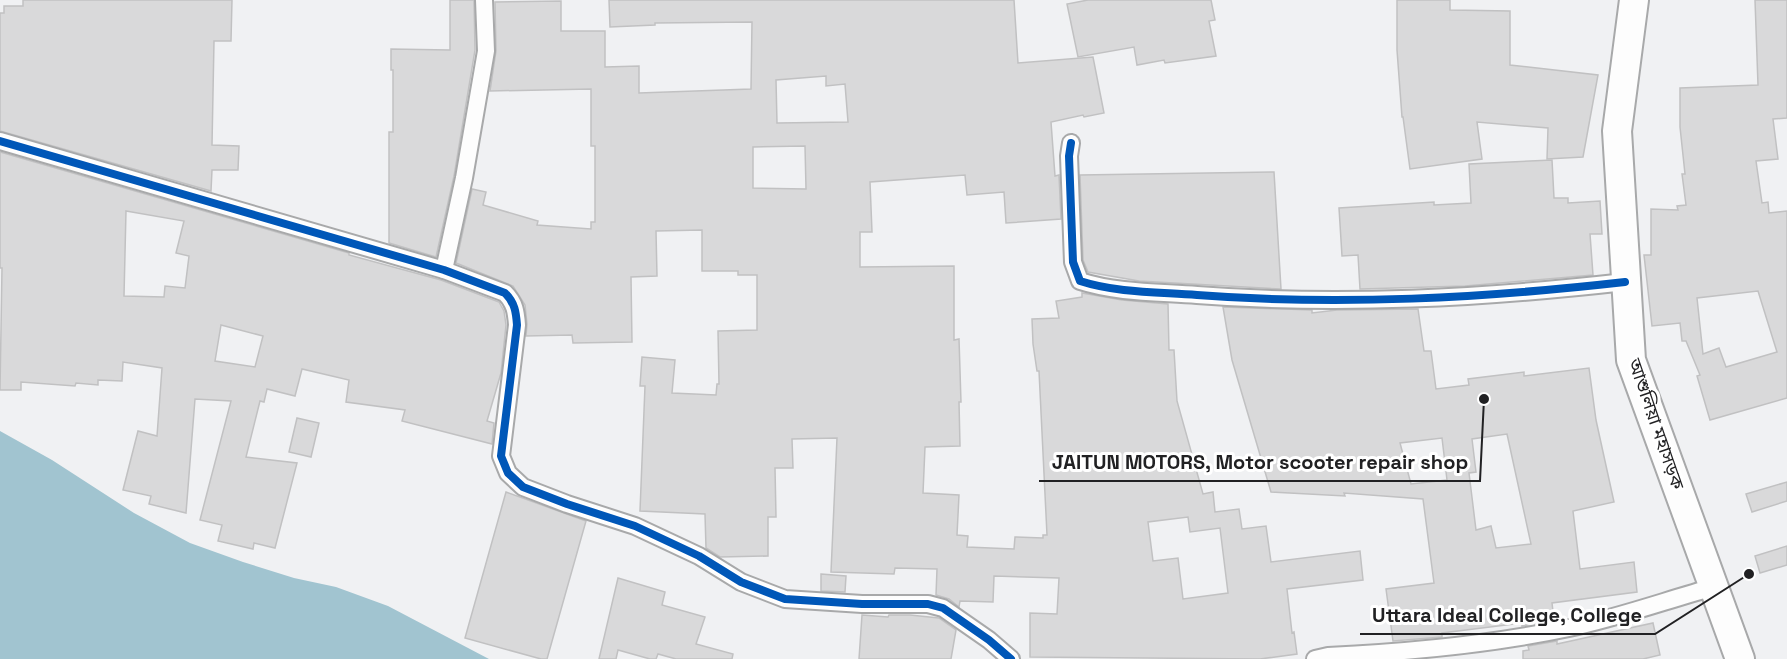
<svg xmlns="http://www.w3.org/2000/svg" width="1787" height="659" viewBox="0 0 1787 659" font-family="'Space Grotesk','Noto Sans Bengali',sans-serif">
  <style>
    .water { fill: #a1c4d0 }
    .building { fill: #d9d9da; stroke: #c1c1c2; stroke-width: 1.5; fill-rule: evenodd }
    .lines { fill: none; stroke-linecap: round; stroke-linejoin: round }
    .minor-casing { stroke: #a8a9aa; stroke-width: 20 }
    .trunk-casing { stroke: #a8a9aa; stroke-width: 32 }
    .minor { stroke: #fdfdfd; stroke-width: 16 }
    .trunk { stroke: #fdfdfd; stroke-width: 28 }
    .cycleway-casing { stroke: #fff; stroke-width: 11 }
    .cycleway { stroke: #0057b8; stroke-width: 8 }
    .labels { text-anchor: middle; stroke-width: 6; stroke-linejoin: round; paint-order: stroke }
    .street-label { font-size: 18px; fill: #212123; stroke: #fff }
    .leader { fill: none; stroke: #212123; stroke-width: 2 }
    .callout-dot { fill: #212123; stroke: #fff; stroke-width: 2 }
    .callout-label { font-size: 20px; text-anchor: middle; font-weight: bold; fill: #212123; stroke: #fff; stroke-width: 6; stroke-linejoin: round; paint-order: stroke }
  </style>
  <rect width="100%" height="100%" fill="#f0f1f3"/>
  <path class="water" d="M0,431L52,460L134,513L190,543L243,562L294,578L336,587L388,606L489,659H0Z"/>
  <g class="building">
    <path d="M23,0H232L231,41H214L212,145L239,146L238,170H212L211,191L0,131V13H4V6H23Z"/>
    <path d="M450,0H474L475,50L454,176L436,257L389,243V132H393V70H391V49L450,50Z"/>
    <path d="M609,0H1014L1018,63L1093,57L1104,113L1084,117L1083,115L1051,122L1055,176L1059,175L1061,219L1006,223L1004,192L967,195L965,175L870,182L872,232H860V267L954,266V340L959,339L961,402H959L960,446L925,447L923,493L959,495L957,535L968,536L967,547L1014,549L1015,537L1043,538V535H1047L1039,371H1037L1033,344L1032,319L1059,318L1056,301L1082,297V293L1122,300L1168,304L1169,350H1174L1177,401L1203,494L1213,492L1215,512L1239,509L1242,529L1266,526L1271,562L1360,551L1363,580L1287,589L1292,633L1294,632L1297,654L1260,659L1030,657V613L1057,614L1059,578L994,576L993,602L960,601L959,607L949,599L936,595L937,569L895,568L894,574L831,572L837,438L792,439L793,468H775L776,517H768V556L720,557L706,548L705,514L640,511L645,386H640L642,357L675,360L672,393L716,395L717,384H719L718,331L757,330V275H738V271H702V230L656,231L657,276L631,277L632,342L573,343L572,335L526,336L527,324L525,305L513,286L456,263L472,189L486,192L483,205L538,221L537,225L591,229V222H595V146H591V89L490,91L496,51L495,2L561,1V31H605V67L639,66V93L751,89L752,22L655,23V25L610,27ZM826,76V86L845,84L848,122L777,123L776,80ZM805,146L806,189L753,188V147ZM1188,517L1190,532L1220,528L1228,593L1183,599L1178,558L1153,561L1148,522Z"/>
    <path d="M1088,0H1211L1215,20L1209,21L1216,56L1165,63L1164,60L1137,65L1134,47L1078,57L1067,4Z"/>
    <path d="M1397,0H1450V10L1510,11V65L1598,75L1583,157L1547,159L1548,128L1477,122L1482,159L1410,169L1403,117H1402L1397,50Z"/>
    <path d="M1755,0H1787V118L1773,119L1778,159L1756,161L1762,203L1768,202L1769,213L1787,211V398L1710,420L1697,376L1700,375L1686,341H1682L1680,323L1652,326L1644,255H1651V209L1678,210L1677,206L1686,205L1682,174H1685L1680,127V88L1758,85ZM1758,291L1777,352L1726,367L1719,348L1703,354L1697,298Z"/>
    <path d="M0,152L349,253V255L441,280L499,302L504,311L506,325L501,373L487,421L494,423L492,444L402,421L405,410L346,402L349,380L302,369L295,396L267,389L264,402L260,401L246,457L297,463L275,548L254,543L253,549L218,541L222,525L200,520L231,401L195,399L186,513L149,504L151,496L123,490L138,431L157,436L162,368L123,362L122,381L98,380V385L76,383L75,386L21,382V390H0L2,268H0ZM126,211L184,221L176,253L189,256L185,288L165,286L164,297L124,296ZM221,325L263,336L255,367L215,361Z"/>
    <path d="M1552,160L1554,198H1568V203L1600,201L1602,234H1590L1593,275L1465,286L1360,289L1358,255L1342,256L1339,208L1434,202V205L1471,203L1469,164Z"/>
    <path d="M1274,172L1281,289L1139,281L1088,272L1083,260L1080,175Z"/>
    <path d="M1223,307L1312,310V313L1337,310L1418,309L1424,351H1431L1436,389L1469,385L1468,379L1524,372V376L1589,368L1596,420L1614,502L1573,511L1580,569L1634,562L1637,592L1552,603L1554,620L1522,626V623L1442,633V637L1393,641L1386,589L1434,583L1423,499L1344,493L1345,496L1271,492L1232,360ZM1507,434L1531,544L1496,548L1491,526L1476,530L1469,473L1476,472L1472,439ZM1442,438L1447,480L1411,484L1400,443Z"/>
    <path d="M297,418L319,423L311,457L289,452Z"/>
    <path d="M1787,482V501L1752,512L1746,494Z"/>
    <path d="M506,492L586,521L547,659H541L465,638Z"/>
    <path d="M1787,546V565L1760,573L1755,556Z"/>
    <path d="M821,574L846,576L845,592L821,591Z"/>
    <path d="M618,578L665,592L662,605L705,617L696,644L733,654L732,659H676L658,654L656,659H650L618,650L616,659H599Z"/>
    <path d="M862,615L888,617L889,615H910L939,618L956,630L951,659H859Z"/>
    <path d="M1653,623L1660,655L1643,659H1523V651L1529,650L1528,646L1557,641V644Z"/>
  </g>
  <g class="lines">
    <defs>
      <g id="minor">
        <path d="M0,141L444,270L505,293C515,303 516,312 517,325L501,456L508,473L523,487L567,504L635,526L699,556L741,582L785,599L862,604H928L943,608L989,640L1011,659"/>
        <path d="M1071,143L1069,156L1073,262L1080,281C1117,293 1158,292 1197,295C1341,306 1483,298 1625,282"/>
        <path d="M444,270L464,178L486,51L484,0"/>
        <path d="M1315,659L1328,656C1410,652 1488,645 1569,628C1617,618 1667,600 1714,587"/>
      </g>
      <path id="trunk" d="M1634,0L1617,131L1631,360L1740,659"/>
    </defs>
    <use href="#minor" class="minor-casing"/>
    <use href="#trunk" class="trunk-casing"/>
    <use href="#minor" class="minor"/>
    <use href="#trunk" class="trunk"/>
    <defs>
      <g id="cycleway">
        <path d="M0,141L444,270L505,293C515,303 516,312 517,325L501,456L508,473L523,487L567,504L635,526L699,556L741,582L785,599L862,604H928L943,608L989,640L1011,659"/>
        <path d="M1071,143L1069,156L1073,262L1080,281C1117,293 1158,292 1197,295C1341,306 1483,298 1625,282"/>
      </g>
    </defs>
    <use href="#cycleway" class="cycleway-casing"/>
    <use href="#cycleway" class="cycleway"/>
  </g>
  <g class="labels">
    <g class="street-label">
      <text transform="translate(1656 424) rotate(71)" y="6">আশুলিয়া মহাসড়ক</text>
    </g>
  </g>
  <path class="leader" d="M1484 399L1480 481H1039M1749 574L1655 634H1360"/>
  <g class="callout-dot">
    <circle cx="1484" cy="399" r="6"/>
    <circle cx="1749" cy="574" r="6"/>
  </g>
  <g class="callout-label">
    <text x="1260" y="469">JAITUN MOTORS, Motor scooter repair shop</text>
    <text x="1507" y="622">Uttara Ideal College, College</text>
  </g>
</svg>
